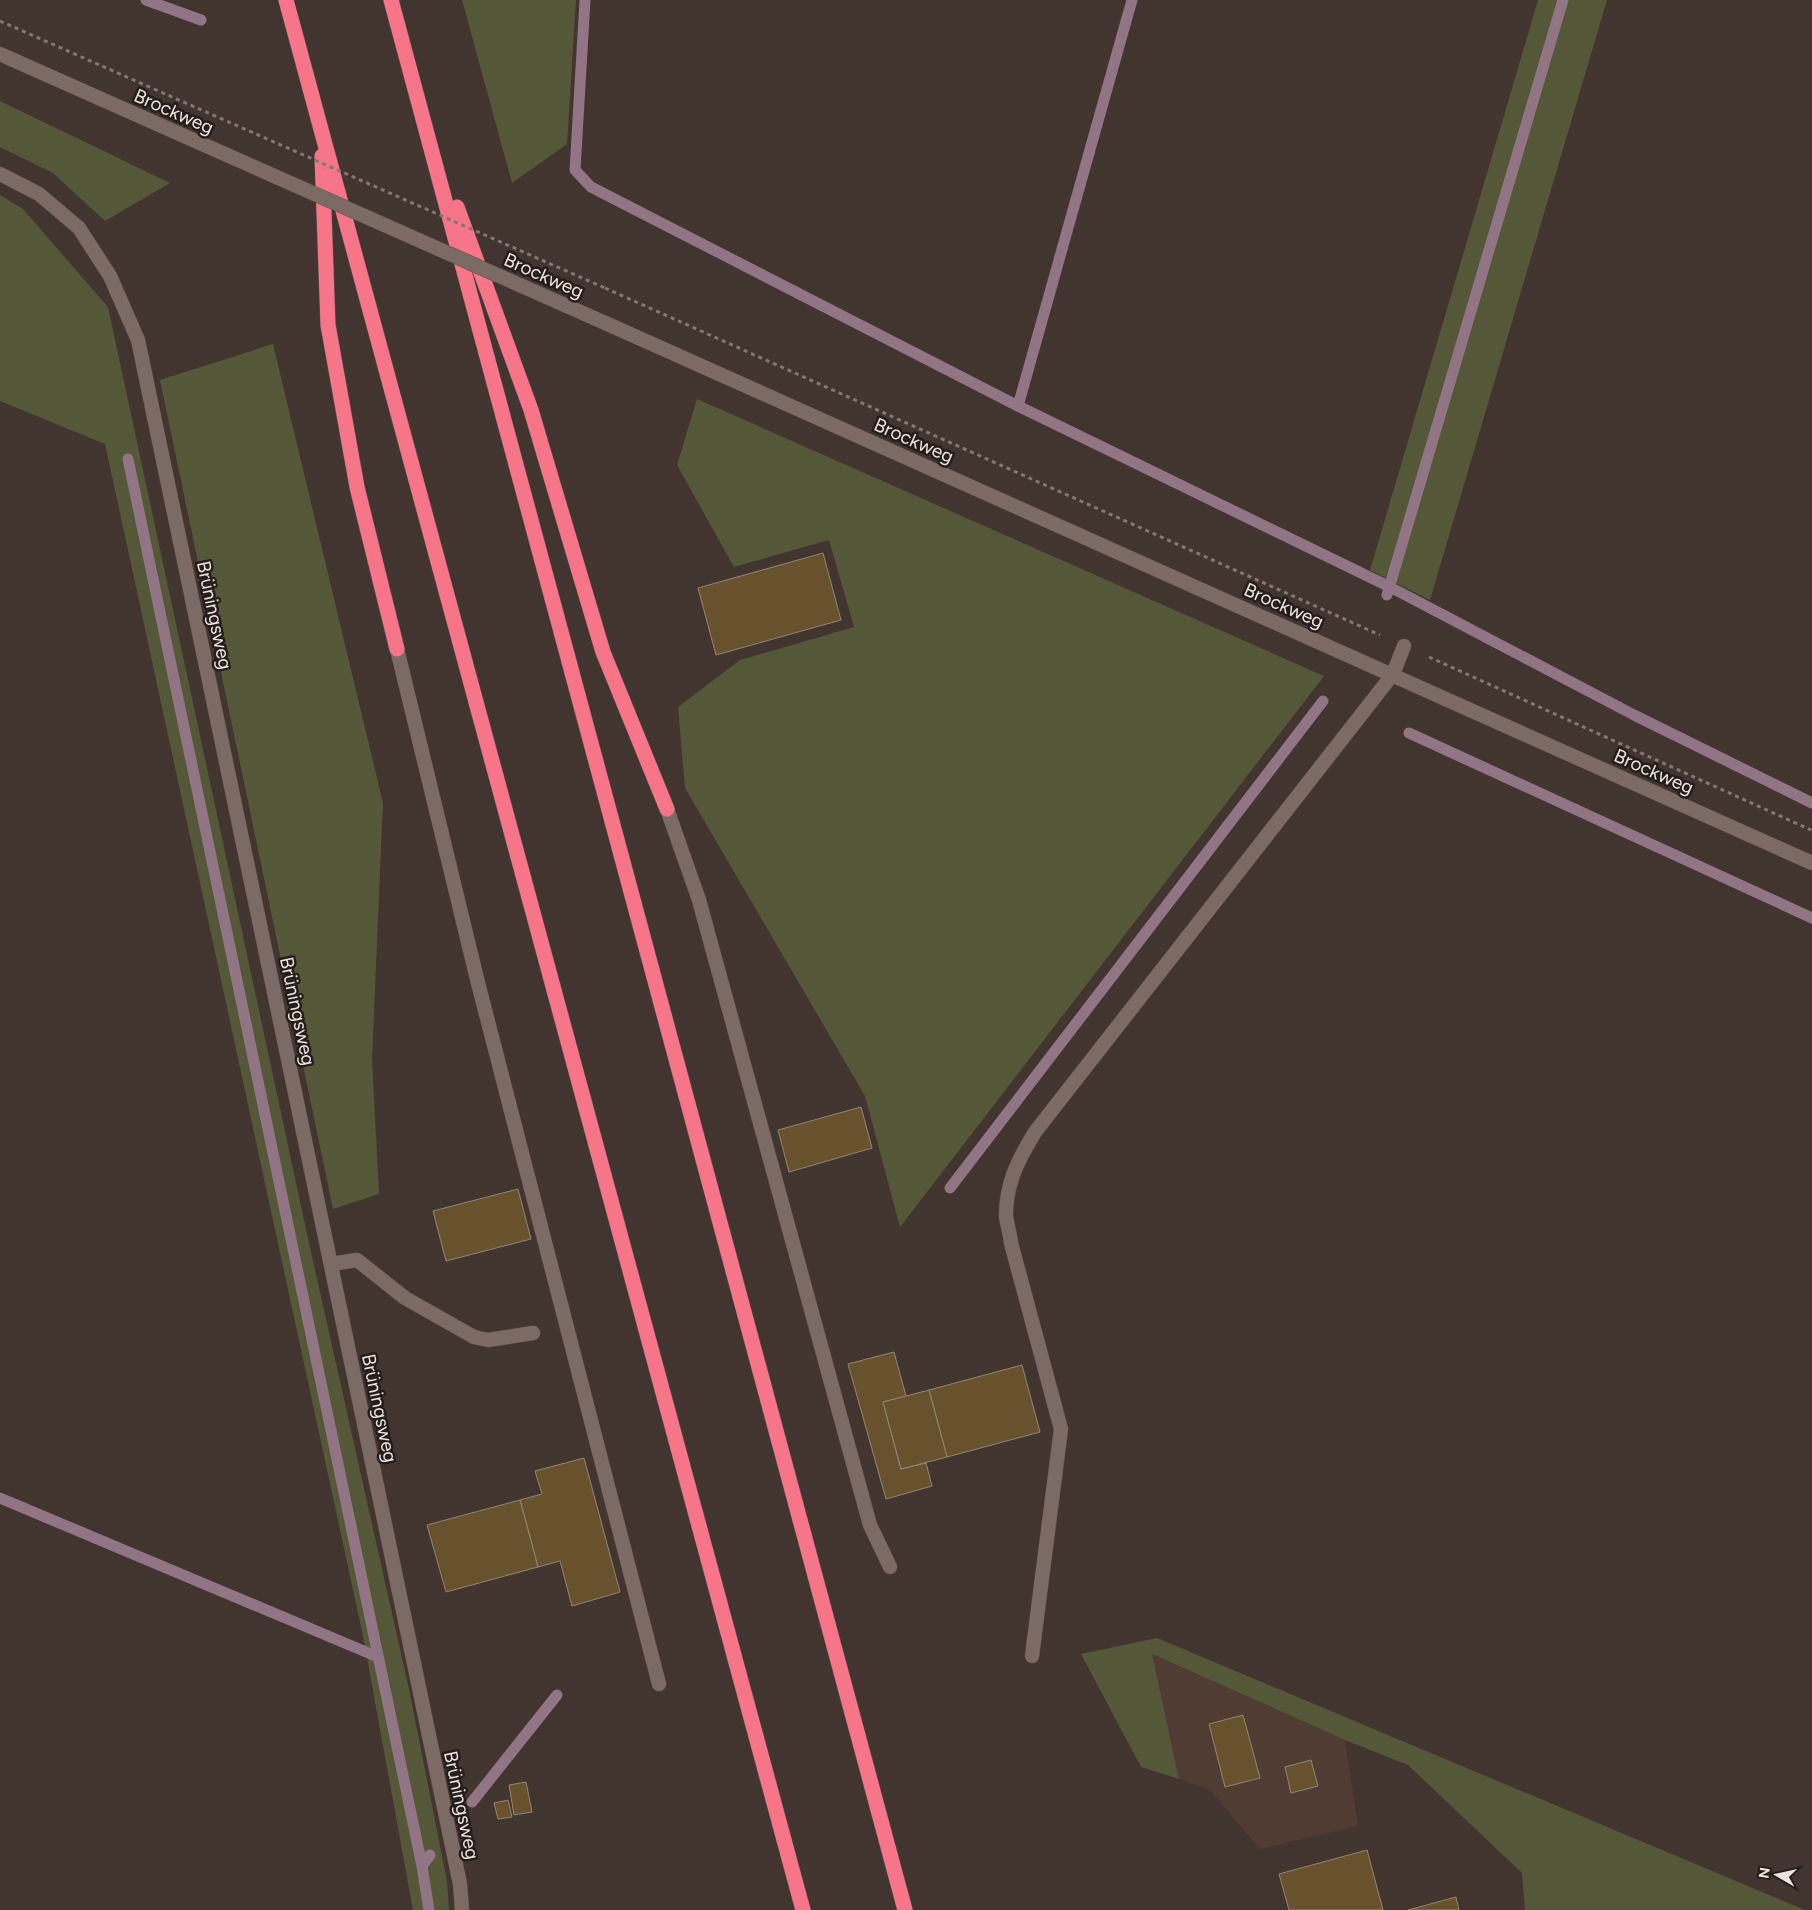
<svg xmlns="http://www.w3.org/2000/svg" width="1812" height="1910" viewBox="0 0 1812 1910" font-family="Figtree,sans-serif">
  <style>
    .built { fill: #513c33 }
    .green { fill: #555739 }
    .lines { fill: none; stroke-linecap: round; stroke-linejoin: round }
    .stream { stroke: #917585; stroke-width: 11 }
    .building { fill: #68522d; stroke: #908778 }
    .service-casing { stroke: #5c504a; stroke-width: 15 }
    .minor-casing { stroke: #5c504a; stroke-width: 15 }
    .tertiary-casing { stroke: #5c504a; stroke-width: 15 }
    .motorway-casing { stroke: #5c504a; stroke-width: 16 }
    .path { stroke: #847772; stroke-width: 3; stroke-dasharray: 4 4; stroke-linecap: butt }
    .service { stroke: #7c6b64; stroke-width: 14 }
    .minor { stroke: #7c6b64; stroke-width: 14 }
    .tertiary { stroke: #7c6b64; stroke-width: 14 }
    .motorway { stroke: #f67588; stroke-width: 15 }
    .tertiary-bridge-casing { stroke: #5c504a; stroke-width: 15; stroke-linecap: butt }
    .path-bridge { stroke: #847772; stroke-width: 3; stroke-dasharray: 4 4; stroke-linecap: butt }
    .tertiary-bridge { stroke: #7c6b64; stroke-width: 14 }
    .labels { text-anchor: middle; stroke-width: 5; stroke-linejoin: round; paint-order: stroke }
    .street-label { font-size: 19px; fill: #ede3df; stroke: #241d1b }
  </style>
  <rect width="100%" height="100%" fill="#42342e"/>
  <path class="built" d="M1151,1654L1345,1740L1358,1826L1260,1849L1210,1790L1179,1779Z"/>
  <g class="green">
    <path d="M462,0H576L567,144L512,183Z"/>
    <path d="M1538,0H1607L1430,600L1370,570Z"/>
    <path d="M0,101L170,183L105,221L53,173L0,147Z"/>
    <path d="M0,195L23,209L108,307L307,1234L409,1689L447,1881L449,1910H413L363,1636L105,444L0,401Z"/>
    <path d="M273,344L383,803L372,1058L379,1194L333,1209L160,380Z"/>
    <path d="M697,399L1324,676L900,1227L865,1096L685,788L678,707L740,660L854,627L829,540L734,567L677,465Z"/>
    <path d="M1157,1638L1805,1910H1525L1522,1873L1408,1765L1345,1740L1152,1654L1179,1779L1141,1767L1081,1654Z"/>
  </g>
  <g class="lines">
    <g class="stream">
      <path d="M146,0L201,20"/>
      <path d="M585,0L575,170L591,187L1018,406L1390,587L1634,715L1812,803"/>
      <path d="M1018,406L1132,0"/>
      <path d="M128,459L422,1866"/>
      <path d="M1387,595L1563,0"/>
      <path d="M1409,733L1812,918"/>
      <path d="M950,1188L1323,701"/>
      <path d="M0,1498L378,1657"/>
      <path d="M472,1802L557,1695"/>
      <path d="M429,1910L422,1866L430,1855"/>
    </g>
  </g>
  <g class="building">
    <path d="M823,553L841,620L716,655L698,588Z"/>
    <path d="M861,1107L872,1148L789,1172L778,1130Z"/>
    <path d="M518,1189L531,1239L446,1261L433,1211Z"/>
    <path d="M894,1352L906,1396L883,1402L901,1469L926,1463L932,1486L886,1499L848,1364Z"/>
    <path d="M1022,1365L1040,1432L947,1457L929,1390Z"/>
    <path d="M929,1390L947,1457L901,1469L883,1402Z"/>
    <path d="M584,1458L620,1592L572,1606L560,1561L538,1567L520,1500L542,1494L535,1471Z"/>
    <path d="M520,1500L538,1567L446,1592L427,1525Z"/>
    <path d="M1243,1715L1260,1778L1225,1787L1209,1724Z"/>
    <path d="M1311,1760L1318,1786L1291,1793L1285,1767Z"/>
    <path d="M526,1782L532,1812L514,1815L509,1785Z"/>
    <path d="M508,1800L512,1817L498,1819L494,1803Z"/>
    <path d="M1367,1850L1383,1910H1289L1279,1874Z"/>
    <path d="M1456,1897L1459,1910H1408Z"/>
  </g>
  <g class="lines">
    <defs>
      <g id="service">
        <path d="M397,649L478,983L659,1684"/>
        <path d="M667,809L699,900L870,1525L890,1567"/>
        <path d="M331,1264L357,1260L405,1298L474,1337L488,1340L533,1333"/>
        <path d="M1032,1656L1061,1429L1011,1243C1010,1234 1007,1224 1006,1216C1006,1183 1018,1160 1035,1132L1393,674L1404,646"/>
      </g>
      <path id="minor" d="M0,174L39,194L79,228L110,276L138,340L460,1884L462,1910"/>
      <g id="tertiary">
        <path d="M0,54L191,139"/>
        <path d="M612,326L1812,863"/>
      </g>
      <g id="motorway">
        <path d="M286,0L803,1910"/>
        <path d="M391,0L905,1910"/>
        <path d="M322,156L328,325L357,487L397,649"/>
        <path d="M457,207L531,410L603,652L667,809"/>
      </g>
    </defs>
    <use href="#service" class="service-casing"/>
    <use href="#minor" class="minor-casing"/>
    <use href="#tertiary" class="tertiary-casing"/>
    <use href="#motorway" class="motorway-casing"/>
    <g class="path">
      <path d="M0,21L154,89"/>
      <path d="M605,288L1380,635"/>
      <path d="M1429,657L1811,830"/>
    </g>
    <use href="#service" class="service"/>
    <use href="#minor" class="minor"/>
    <use href="#tertiary" class="tertiary"/>
    <use href="#motorway" class="motorway"/>
    <defs>
      <path id="tertiary-bridge" d="M191,139L612,326"/>
    </defs>
    <use href="#tertiary-bridge" class="tertiary-bridge-casing"/>
    <path class="path-bridge" d="M154,89L605,288"/>
    <use href="#tertiary-bridge" class="tertiary-bridge"/>
  </g>
  <g class="labels">
    <g class="street-label">
      <text transform="translate(174 111) rotate(24)" y="7">Brockweg</text>
      <text transform="translate(544 275) rotate(24)" y="7">Brockweg</text>
      <text transform="translate(914 440) rotate(24)" y="7">Brockweg</text>
      <text transform="translate(1284 605) rotate(24)" y="7">Brockweg</text>
      <text transform="translate(215 615) rotate(78)" y="7">Brüningsweg</text>
      <text transform="translate(1654 771) rotate(24)" y="7">Brockweg</text>
      <text transform="translate(298 1011) rotate(78)" y="7">Brüningsweg</text>
      <text transform="translate(380 1408) rotate(78)" y="7">Brüningsweg</text>
      <text transform="translate(462 1805) rotate(78)" y="7">Brüningsweg</text>
    </g>
  </g>
  <g transform="translate(1777 1875) rotate(279)" stroke="#241d1b" stroke-width="4" paint-order="stroke">
  <path d="M0-4L9 19L0 12L-9 19Z" fill="#ede3df"/>
  <text y="-8" font-size="14" font-weight="bold" text-anchor="middle" fill="#ede3df">N</text>
  </g>
</svg>
